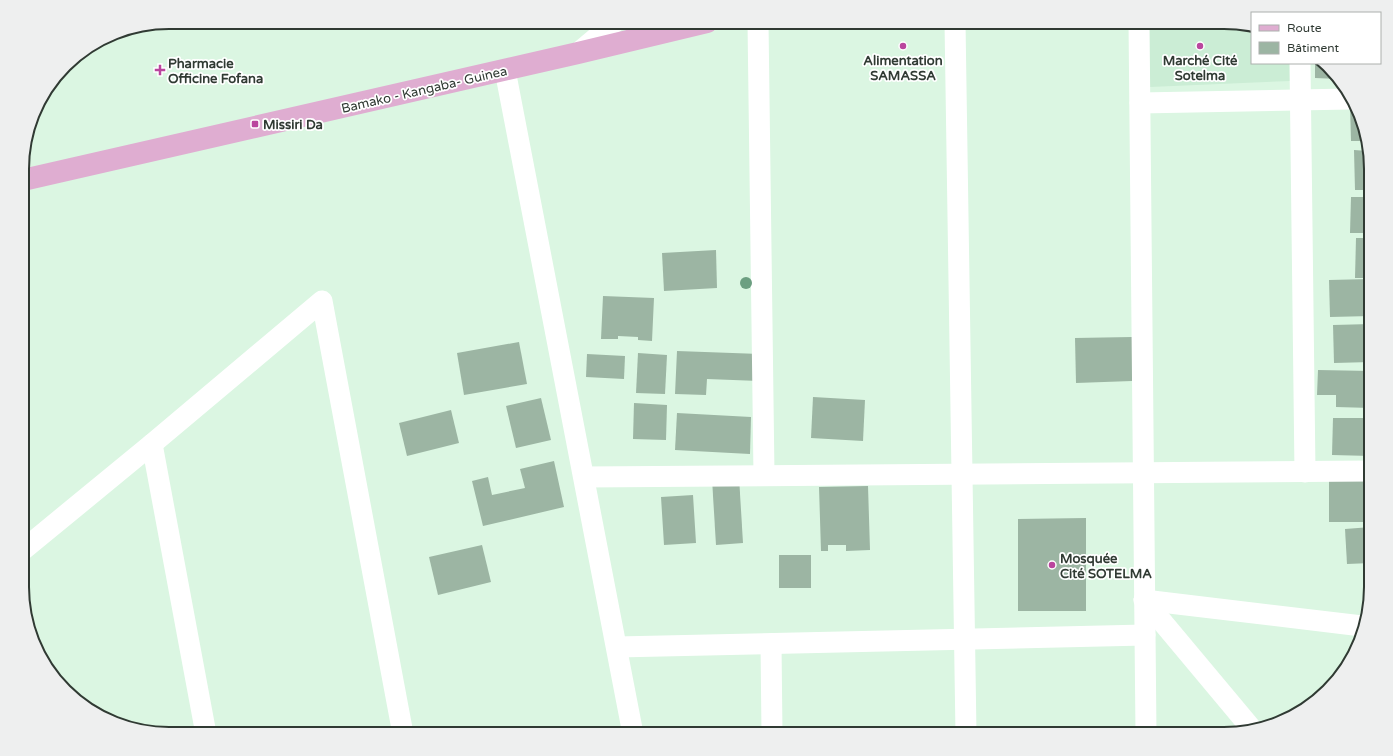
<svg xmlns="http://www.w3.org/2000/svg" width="1393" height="756" viewBox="0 0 1393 756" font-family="'Varela Round',sans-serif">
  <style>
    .built { fill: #cbedd5 }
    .building { fill: #9cb5a3 }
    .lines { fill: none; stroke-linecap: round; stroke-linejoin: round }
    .street { stroke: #fff; stroke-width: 21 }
    .primary { stroke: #dfadd1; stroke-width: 22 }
    .tree { fill: #6c9f81 }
    .poi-dot { fill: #ba459e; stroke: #fff; stroke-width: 1.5 }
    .labels { text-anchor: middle; stroke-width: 3.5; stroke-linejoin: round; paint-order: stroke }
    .poi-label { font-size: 13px; font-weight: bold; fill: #303a33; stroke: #fff; text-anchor: start }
    .street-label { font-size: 13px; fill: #303a33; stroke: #fff }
    .rim { fill: none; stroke: #303a33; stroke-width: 2 }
  </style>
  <rect width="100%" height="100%" fill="#dbf6e2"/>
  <path class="built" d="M1148,22H1225L1252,29V63H1290V81L1150,87Z"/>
  <g class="building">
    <path d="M1315,63H1320L1338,79L1315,78Z"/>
    <path d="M1350,104H1352L1365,141H1351Z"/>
    <path d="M1354,150L1368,151L1371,159V190H1355Z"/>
    <path d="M1351,197H1371V233H1350Z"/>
    <path d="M1356,238H1371V278H1355Z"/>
    <path d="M716,250L717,288L664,291L662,253Z"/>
    <path d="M1371,279V316L1330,317L1329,280Z"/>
    <path d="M603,296L654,298L652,341L638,340V337L618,336V339H601Z"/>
    <path d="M1371,324V362L1334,363L1333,325Z"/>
    <path d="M1132,337V381L1076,383L1075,338Z"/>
    <path d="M519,342L527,384L464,395L457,353Z"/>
    <path d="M677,351L760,354L759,381L707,379L706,395L675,394Z"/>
    <path d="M638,353L667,355L665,394L636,393Z"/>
    <path d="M587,354L625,356L624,379L586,377Z"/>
    <path d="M1318,370L1371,371V408L1336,407V395H1317Z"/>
    <path d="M813,397L865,400L863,441L811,438Z"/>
    <path d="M541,398L551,440L516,448L506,406Z"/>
    <path d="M634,403L667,405L666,440L633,439Z"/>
    <path d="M451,410L459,443L407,456L399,423Z"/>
    <path d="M677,413L751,417L750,454L675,450Z"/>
    <path d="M1333,418H1371V456L1332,455Z"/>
    <path d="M554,461L564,507L483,526L472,481L488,477L492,495L525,488L520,469Z"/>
    <path d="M739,477L743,543L716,545L712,479Z"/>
    <rect x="1329" y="479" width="42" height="43"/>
    <path d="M868,486L870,550L846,551V545H828V551H821L819,487Z"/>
    <path d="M693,495L696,543L664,545L661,497Z"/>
    <path d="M1086,518V611H1018V519Z"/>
    <path d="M1371,527V563L1347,564L1345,529Z"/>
    <path d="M482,545L491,582L438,595L429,557Z"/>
    <rect x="779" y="555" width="32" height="33"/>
  </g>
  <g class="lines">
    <g class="street">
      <path d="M758,22L764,475"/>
      <path d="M955,22L966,734"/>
      <path d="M1139,22L1146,734"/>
      <path d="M578,53L615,22"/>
      <path d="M1300,63L1305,472"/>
      <path d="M505,70L633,734"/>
      <path d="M1140,103L1350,99"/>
      <path d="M152,444L206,734"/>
      <path d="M584,477L1371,471"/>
      <path d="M23,550L152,444L322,301L403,734"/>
      <path d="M1144,600L1362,626"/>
      <path d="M1144,600L1251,728"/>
      <path d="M771,644L772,734"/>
      <path d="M617,647L1145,635"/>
    </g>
    <path class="primary" d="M23,180L578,53L707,22"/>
  </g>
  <circle class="tree" cx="746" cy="283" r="6"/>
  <g class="poi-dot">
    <circle cx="903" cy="46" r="4"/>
    <circle cx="1200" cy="46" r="4"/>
    <path d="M158 64h4v4h4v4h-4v4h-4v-4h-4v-4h4z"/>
    <rect x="251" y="120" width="8" height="8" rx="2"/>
    <circle cx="1052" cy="565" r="4"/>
  </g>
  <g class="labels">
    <g class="poi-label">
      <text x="903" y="65" text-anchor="middle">Alimentation<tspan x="903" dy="15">SAMASSA</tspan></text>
      <text x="1200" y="65" text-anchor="middle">Marché Cité<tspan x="1200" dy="15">Sotelma</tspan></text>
      <text x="168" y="68">Pharmacie<tspan x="168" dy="15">Officine Fofana</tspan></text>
      <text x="263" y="129">Missiri Da</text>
      <text x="1060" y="563">Mosquée<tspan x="1060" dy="15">Cité SOTELMA</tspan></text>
    </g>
    <g class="street-label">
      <text transform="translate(424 89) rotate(-13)" y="5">Bamako - Kangaba- Guinea</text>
    </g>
  </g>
  <path d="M0 0H1393V756H0ZM169 29H1224A140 140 0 0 1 1364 169V587A140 140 0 0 1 1224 727H169A140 140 0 0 1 29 587V169A140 140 0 0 1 169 29Z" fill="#eeefef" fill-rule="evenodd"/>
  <path class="rim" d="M169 29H1224A140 140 0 0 1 1364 169V587A140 140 0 0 1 1224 727H169A140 140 0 0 1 29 587V169A140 140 0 0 1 169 29Z"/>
  <rect x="1251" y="12" width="130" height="52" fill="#ffffff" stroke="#acb0ad"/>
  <rect x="1259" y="25" width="20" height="6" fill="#dfadd1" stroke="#acb0ad"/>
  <text x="1287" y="32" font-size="12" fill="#303a33">Route</text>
  <rect x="1259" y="42" width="20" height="12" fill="#9cb5a3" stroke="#acb0ad"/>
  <text x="1287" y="52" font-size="12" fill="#303a33">Bâtiment</text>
</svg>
